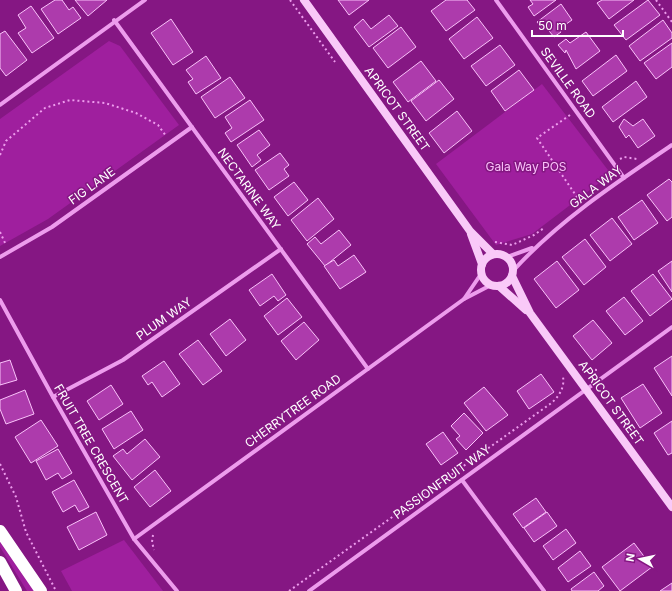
<svg xmlns="http://www.w3.org/2000/svg" width="672" height="591" viewBox="0 0 672 591" font-family="Inter,sans-serif">
  <style>
    .green { fill: #9f1f9e }
    .building { fill: #ad3bac; stroke: #fac2fa }
    .lines { fill: none; stroke-linecap: round; stroke-linejoin: round }
    .path { stroke: #ed9ced; stroke-width: 2; stroke-dasharray: 2 3; stroke-linecap: butt }
    .street { stroke: #ed9ced; stroke-width: 4 }
    .secondary { stroke: #f9c9f8; stroke-width: 8 }
    .highway { stroke: #fff; stroke-width: 12 }
    .labels { text-anchor: middle; stroke-width: 3; stroke-linejoin: round; paint-order: stroke }
    .street-label { font-size: 12px; fill: #fff; stroke: #851783 }
    .park-label { font-size: 12px; fill: #fac2fa; stroke: #851783 }
  </style>
  <rect width="100%" height="100%" fill="#851783"/>
  <g class="green">
    <path d="M109,41L120,46L179,125L48,219L0,246V119Z"/>
    <path d="M542,84L611,174L532,234L496,245L436,164Z"/>
    <path d="M0,539L35,591H27L0,547Z"/>
    <path d="M124,540L163,591H72L61,571Z"/>
  </g>
  <g class="building">
    <path d="M55,0H62L69,10L73,7L81,18L58,34L41,9Z"/>
    <path d="M75,0H107L88,16Z"/>
    <path d="M338,0H369L349,15Z"/>
    <path d="M446,0H467L475,10L446,31L431,11Z"/>
    <path d="M530,0H556L534,16L528,7L533,4Z"/>
    <path d="M602,0H634L609,19L597,3Z"/>
    <path d="M648,0L660,15L626,40L614,25Z"/>
    <path d="M561,4L572,20L559,29L561,32L554,37L545,26L542,28L537,22Z"/>
    <path d="M31,6L54,38L32,53L18,33L26,28L18,15Z"/>
    <path d="M389,15L398,26L369,47L354,27L363,19L371,29Z"/>
    <path d="M477,17L493,38L464,59L449,39Z"/>
    <path d="M171,19L193,52L173,65L151,33Z"/>
    <path d="M663,20L672,33V38L640,61L629,46Z"/>
    <path d="M401,27L416,47L388,68L373,48Z"/>
    <path d="M5,31L27,60L6,76L0,68V34Z"/>
    <path d="M586,32L600,51L576,69L566,50L565,53L558,45L566,39L570,43Z"/>
    <path d="M672,43V67L656,79L644,63Z"/>
    <path d="M500,45L515,65L486,86L471,66Z"/>
    <path d="M616,55L627,71L593,96L582,81Z"/>
    <path d="M206,56L221,78L196,94L188,82L193,79L186,70Z"/>
    <path d="M421,61L436,81L408,102L393,82Z"/>
    <path d="M519,70L534,90L505,111L491,91Z"/>
    <path d="M230,77L245,98L215,118L201,97Z"/>
    <path d="M439,80L454,99L426,121L411,101Z"/>
    <path d="M636,81L647,97L613,122L602,107Z"/>
    <path d="M250,100L264,120L231,142L225,133L232,128L225,117Z"/>
    <path d="M457,111L472,131L444,153L429,133Z"/>
    <path d="M624,119L633,126L643,119L655,136L638,148L629,135L626,138L619,127Z"/>
    <path d="M259,130L270,145L257,155L261,160L252,167L237,145Z"/>
    <path d="M280,153L289,165L284,169L289,176L269,190L255,170Z"/>
    <path d="M669,179L672,182V217L667,221L647,195Z"/>
    <path d="M294,182L308,200L288,216L274,197Z"/>
    <path d="M318,198L334,219L307,241L291,220Z"/>
    <path d="M642,200L658,223L634,240L618,217Z"/>
    <path d="M612,218L632,244L610,261L590,235Z"/>
    <path d="M339,230L351,245L325,266L307,244L315,237L321,244Z"/>
    <path d="M585,239L606,267L584,285L562,257Z"/>
    <path d="M354,255L366,272L340,289L324,266L334,260L338,266Z"/>
    <path d="M557,261L579,290L556,308L534,279Z"/>
    <path d="M672,261V292L658,271Z"/>
    <path d="M272,274L286,295L278,301L274,296L260,306L249,290Z"/>
    <path d="M653,274L672,299L650,316L631,291Z"/>
    <path d="M624,297L643,321L625,335L606,311Z"/>
    <path d="M287,298L302,317L278,335L264,316Z"/>
    <path d="M230,319L246,340L226,356L210,334Z"/>
    <path d="M593,320L612,343L592,360L573,336Z"/>
    <path d="M304,322L319,340L296,360L281,341Z"/>
    <path d="M198,340L222,371L203,385L179,354Z"/>
    <path d="M672,356V396L654,368Z"/>
    <path d="M10,360L17,380L0,385V363Z"/>
    <path d="M164,361L180,384L162,397L152,382L148,385L142,376Z"/>
    <path d="M541,374L554,392L529,409L517,391Z"/>
    <path d="M643,384L662,413L640,428L621,398Z"/>
    <path d="M111,385L123,404L99,420L87,401Z"/>
    <path d="M484,387L508,415L486,431L464,403Z"/>
    <path d="M25,390L34,414L6,424L0,409V400Z"/>
    <path d="M131,411L143,430L114,449L102,429Z"/>
    <path d="M464,413L483,433L466,450L456,439L460,436L451,426Z"/>
    <path d="M41,420L58,446L31,463L15,437Z"/>
    <path d="M672,421V453L668,455L654,433Z"/>
    <path d="M443,432L458,453L441,465L426,444Z"/>
    <path d="M145,439L160,457L132,480L113,456L123,449L127,454Z"/>
    <path d="M58,449L72,473L62,479L58,473L46,480L36,461Z"/>
    <path d="M155,470L171,491L150,507L134,487Z"/>
    <path d="M74,480L89,507L79,512L75,505L63,512L52,492Z"/>
    <path d="M536,498L546,512L523,528L513,514Z"/>
    <path d="M96,512L107,535L79,550L67,527Z"/>
    <path d="M547,512L557,526L534,542L524,528Z"/>
    <path d="M566,529L576,543L553,560L543,546Z"/>
    <path d="M634,543L652,567L620,591L602,567Z"/>
    <path d="M580,551L591,566L568,582L558,568Z"/>
    <path d="M594,572L604,586L598,591H572L571,589Z"/>
    <path d="M672,583V591H660Z"/>
  </g>
  <g class="lines">
    <g class="path">
      <path d="M290,0L335,62"/>
      <path d="M656,0L672,22"/>
      <path d="M570,115L537,138L579,200"/>
      <path d="M0,155L6,141L45,108L70,100L105,103L136,113L158,125L166,136"/>
      <path d="M620,159L624,157L637,159"/>
      <path d="M0,232L6,245"/>
      <path d="M495,242L512,245L534,235L544,228"/>
      <path d="M585,369L598,370"/>
      <path d="M0,464L16,497L26,532L56,591"/>
      <path d="M153,535L152,542L154,550"/>
      <path d="M289,591L550,404C558,398 565,388 563,377"/>
    </g>
    <g class="street">
      <path d="M496,0L624,178"/>
      <path d="M114,20L368,369"/>
      <path d="M0,105L145,0"/>
      <path d="M0,257L52,227L192,127"/>
      <path d="M507,257L532,248"/>
      <path d="M513,271C557,222 617,182 672,145"/>
      <path d="M464,299L481,274"/>
      <path d="M0,300L53,397L134,539L177,591"/>
      <path d="M53,397L123,360L281,249"/>
      <path d="M462,480L544,591"/>
      <path d="M134,539L464,299L491,285"/>
      <path d="M309,591L672,327"/>
    </g>
    <g class="secondary">
      <path d="M304,0L470,231L493,254"/>
      <path d="M471,234L482,264"/>
      <circle cx="497" cy="270" r="16"/>
      <path d="M512,276L530,313L672,507"/>
      <path d="M499,286L526,310"/>
    </g>
    <g class="highway">
      <path d="M0,531L41,591"/>
      <path d="M0,562L16,591"/>
    </g>
  </g>
  <g class="labels">
    <g class="street-label">
      <text transform="translate(568 83) rotate(54)" y="4">SEVILLE ROAD</text>
      <text transform="translate(397 109) rotate(54)" y="4">APRICOT STREET</text>
      <text transform="translate(92 186) rotate(-36)" y="4">FIG LANE</text>
      <text transform="translate(596 187) rotate(-37)" y="4">GALA WAY</text>
      <text transform="translate(249 189) rotate(54)" y="4">NECTARINE WAY</text>
      <text transform="translate(164 319) rotate(-35)" y="4">PLUM WAY</text>
      <text transform="translate(611 403) rotate(54)" y="4">APRICOT STREET</text>
      <text transform="translate(293 411) rotate(-36)" y="4">CHERRYTREE ROAD</text>
      <text transform="translate(91 444) rotate(60)" y="4">FRUIT TREE CRESCENT</text>
      <text transform="translate(442 482) rotate(-36)" y="4">PASSIONFRUIT WAY</text>
    </g>
    <g class="park-label">
      <text x="526" y="171">Gala Way POS</text>
    </g>
  </g>
  <g transform="translate(640 559) rotate(279)" stroke="#851783" stroke-width="3" paint-order="stroke">
  <path d="M0-3L7 15L0 10L-7 15Z" fill="#ffffff"/>
  <text y="-6" font-size="11" font-weight="bold" text-anchor="middle" fill="#ffffff">N</text>
  </g>
  <path d="M532 30v6h91v-6" fill="none" stroke="#ffffff" stroke-width="2"/>
  <text x="538" y="30" font-size="12" fill="#ffffff" stroke="#851783" stroke-width="3" paint-order="stroke">50 m</text>
</svg>
